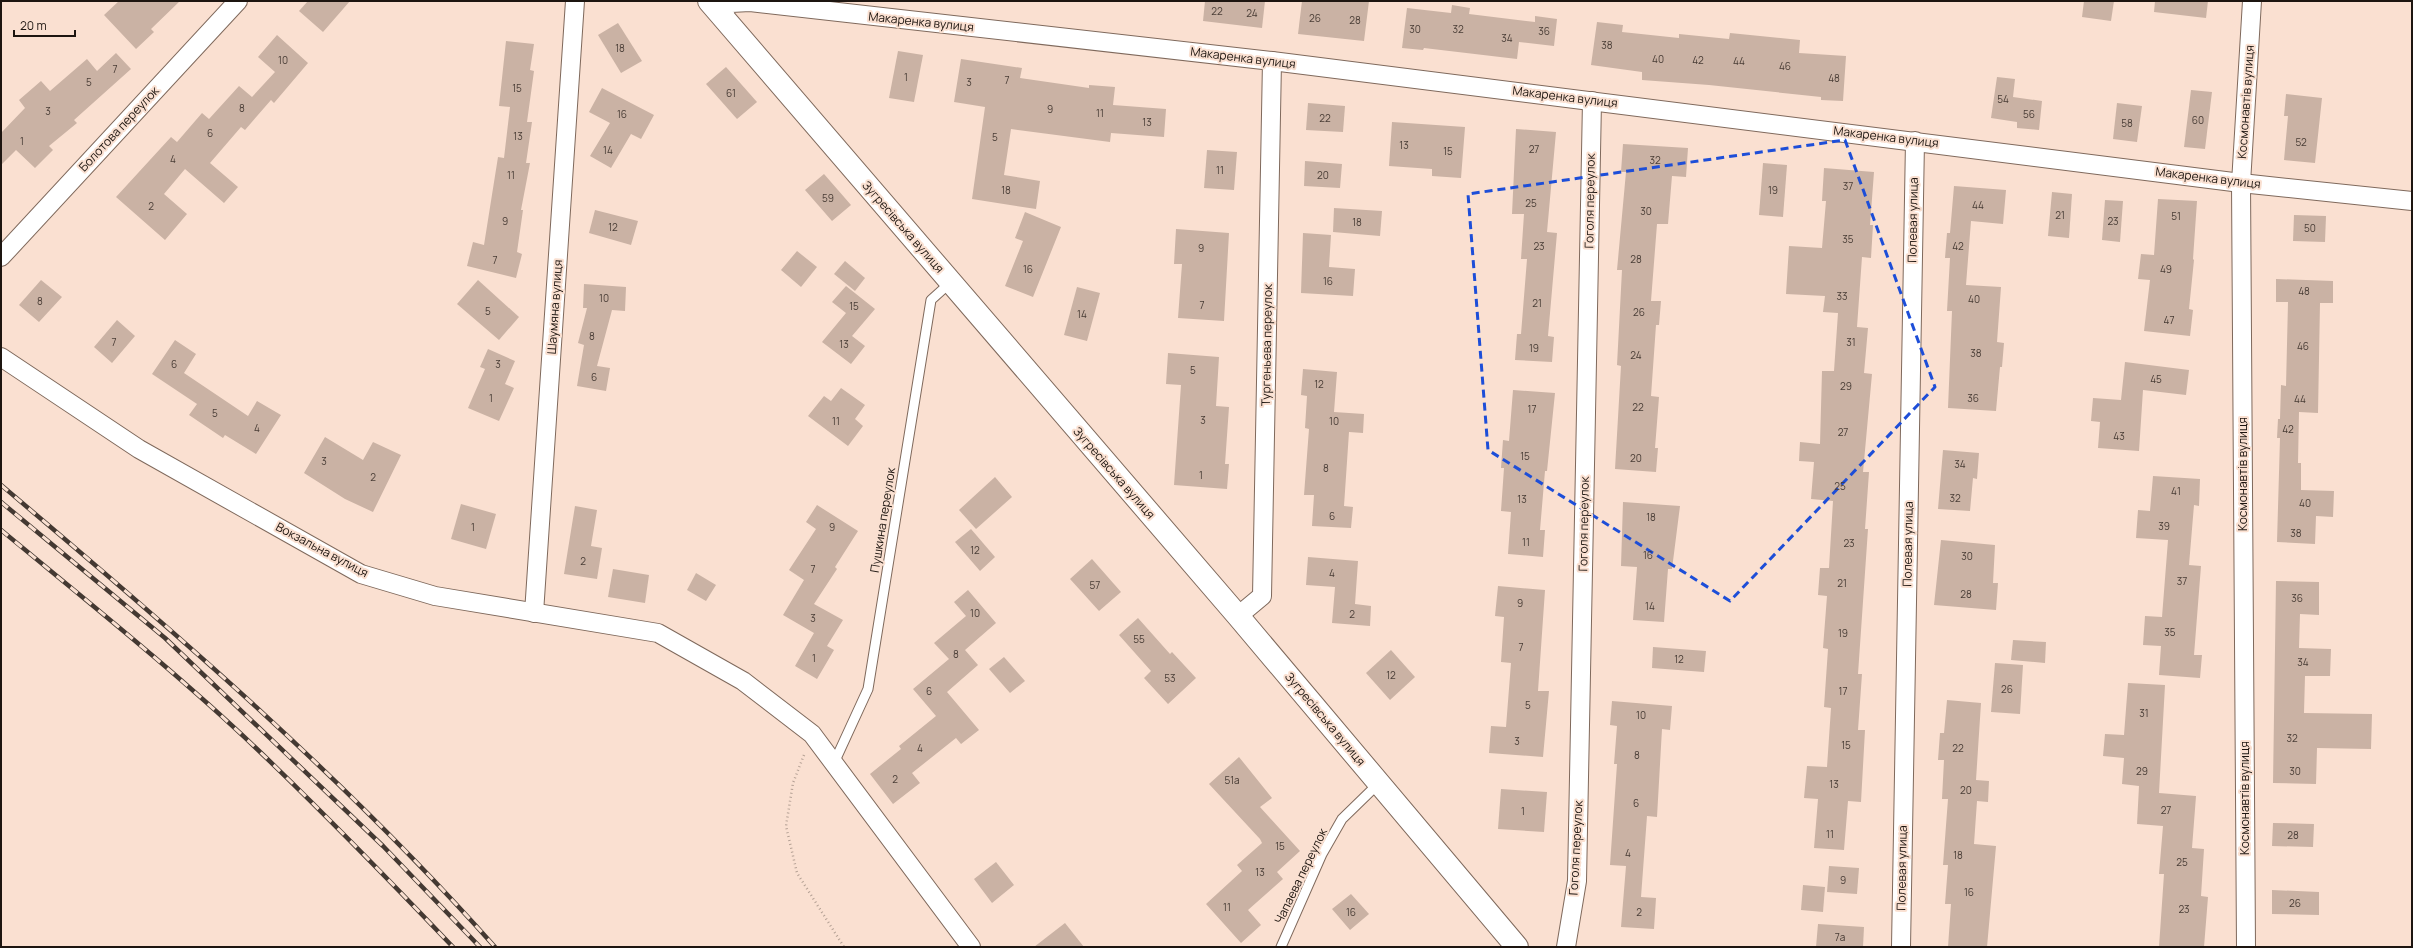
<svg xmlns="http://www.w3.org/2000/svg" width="2413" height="948" viewBox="0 0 2413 948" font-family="Manrope,sans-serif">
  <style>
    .building { fill: #cab2a4 }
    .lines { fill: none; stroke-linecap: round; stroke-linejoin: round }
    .lane-casing { stroke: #7f695c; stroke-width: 11 }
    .street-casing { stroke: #7f695c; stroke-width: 20 }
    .secondary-casing { stroke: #7f695c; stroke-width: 24 }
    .path { stroke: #b5a195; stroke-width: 2.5; stroke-dasharray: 1 3; stroke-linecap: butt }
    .lane { stroke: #fff; stroke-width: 9 }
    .street { stroke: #fff; stroke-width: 18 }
    .secondary { stroke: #fff; stroke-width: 22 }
    .rail-casing { stroke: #443932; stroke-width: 4.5 }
    .rail { stroke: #fae0d1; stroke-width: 3; stroke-dasharray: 9; stroke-linecap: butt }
    .marked { fill: none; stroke: #1d4ed8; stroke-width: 3; stroke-dasharray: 8 5; stroke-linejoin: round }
    .labels { text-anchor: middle; stroke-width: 4; stroke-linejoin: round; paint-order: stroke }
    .number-label { font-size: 10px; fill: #483c35 }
    .street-label { font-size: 12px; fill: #1d1510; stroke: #fae0d1 }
  </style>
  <rect width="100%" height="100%" fill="#fae0d1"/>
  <g class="building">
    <path d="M119,1H180L151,29L154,32L136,49L104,15Z"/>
    <path d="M308,1H350L323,32L299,11Z"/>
    <path d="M1205,1H1265L1262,28L1203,21Z"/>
    <path d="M1302,1H1369L1364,41L1298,34Z"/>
    <path d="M2084,1H2114L2111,21L2082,17Z"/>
    <path d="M2155,1H2208L2206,18L2154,12Z"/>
    <path d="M1452,5L1470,8L1469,14L1535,22V16L1557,19L1554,46L1519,42L1517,59L1424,48L1423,50L1402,48L1407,8L1451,13Z"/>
    <path d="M1597,22L1623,25L1622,32L1679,38V34L1729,39L1730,33L1800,40L1799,53L1846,56L1843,101L1821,100V97L1709,85L1642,80V72L1591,65Z"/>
    <path d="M618,23L642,61L621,73L598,35Z"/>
    <path d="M277,35L308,63L274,103L271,100L245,130L241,127L210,163L238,187L224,203L185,169L164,194L187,214L165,240L116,197L171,137L177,142L202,113L209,119L239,86L252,97L275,72L258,57Z"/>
    <path d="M506,41L534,44L530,70L534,71L527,122H532L526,163H530L521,210H523L517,252L522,254L516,278L467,266L473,242L484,245L498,157L504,158L510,107L499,106Z"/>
    <path d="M898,51L923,55L914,102L889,98Z"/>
    <path d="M116,53L131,69L74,120L77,123L49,146L53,150L35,168L16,150L1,165V133L25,108L19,100L41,81L50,91L87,59L97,71Z"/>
    <path d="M961,59L1022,68L1020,78L1089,88V85L1115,87L1113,105L1166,109L1164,137L1111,133L1110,142L1011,129L1004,175L1040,181L1036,209L972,199L985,107L954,102Z"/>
    <path d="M726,67L757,102L737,119L706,84Z"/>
    <path d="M1997,77L2015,79L2013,97L2042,101L2039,130L2017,128V122L1991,118Z"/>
    <path d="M602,88L654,115L641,139L631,134L611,168L590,156L610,123L589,112Z"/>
    <path d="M2191,90L2212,92L2205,149L2184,147Z"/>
    <path d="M2286,94L2322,98L2315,163L2284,160L2288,116H2284Z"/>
    <path d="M1308,103L1345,106L1343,132L1306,130Z"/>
    <path d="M2117,103L2142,106L2137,142L2113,139Z"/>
    <path d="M1392,122L1465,127L1461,178L1432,176V169L1389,166Z"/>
    <path d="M1516,129L1556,132L1547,232L1557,233L1548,336L1554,337L1552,362L1515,360L1517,334H1521L1527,259H1521L1524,214H1512Z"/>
    <path d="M1623,144L1688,148L1686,177L1672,176L1668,224H1657L1651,301H1661L1659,325H1656L1651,396L1659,397L1655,448H1658L1656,472L1615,469L1621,366L1617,365L1622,270H1617L1626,172H1621Z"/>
    <path d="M1207,150L1237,152L1234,190L1204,188Z"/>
    <path d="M1305,161L1342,164L1340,188L1304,186Z"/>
    <path d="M1763,163L1787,165L1783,217L1759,215Z"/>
    <path d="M1824,168L1874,172L1870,225H1873L1871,258L1862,257L1857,327L1868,328L1864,373L1872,374L1863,472H1869L1865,529H1868L1858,674H1862L1858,730H1865L1861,802L1848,801L1844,850L1814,848L1818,799L1804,798L1807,766L1827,767L1831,708L1824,707L1828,649L1823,648L1827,596L1818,595L1820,568H1829L1833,501L1811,499L1814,462L1799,461L1800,442L1820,444L1822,371H1834L1838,313L1823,312L1825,296L1786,294L1789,246L1822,248L1826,201H1822Z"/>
    <path d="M824,174L851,205L832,221L805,190Z"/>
    <path d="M1954,186L2006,190L2003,224L1971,221L1966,285L2001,287L1997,342L2004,343L2002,367H2000L1996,411L1948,408L1952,311H1947L1950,258H1945L1947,233H1950Z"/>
    <path d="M2052,192L2072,194L2069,238L2048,236Z"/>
    <path d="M2158,199L2197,201L2193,259L2194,260L2189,309L2193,310L2190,336L2144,331L2150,280L2138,279L2141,254L2154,255Z"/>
    <path d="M2105,200L2123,201L2120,242L2102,240Z"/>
    <path d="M1334,208L1382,211L1380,236L1333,232Z"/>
    <path d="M595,210L638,221L631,245L589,233Z"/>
    <path d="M1025,212L1061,227L1033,297L1005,286L1023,241L1015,238Z"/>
    <path d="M2294,215L2326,216L2325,242L2293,241Z"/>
    <path d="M1176,229L1229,233L1224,321L1178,318L1182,264H1174Z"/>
    <path d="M1303,233L1331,235L1329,267L1355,269L1353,296L1301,293Z"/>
    <path d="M797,251L817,267L801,287L781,270Z"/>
    <path d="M845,261L865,278L855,291L834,274Z"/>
    <path d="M2276,279L2333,281V303H2320L2318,413L2299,412L2298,463H2301V490L2334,491L2333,517L2316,516L2315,544L2277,542L2280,438H2277L2278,419H2280L2281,385L2286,386L2288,302H2276Z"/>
    <path d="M41,280L62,297L39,322L19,305Z"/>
    <path d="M478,280L519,317L499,340L457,304Z"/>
    <path d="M584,284L626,287L625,311L612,310L597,366L610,368L606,391L577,386L584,345L578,343L587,308H583Z"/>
    <path d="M846,286L875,309L852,336L865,346L851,364L822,342L846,313L832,302Z"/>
    <path d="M1077,287L1100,293L1087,341L1064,335Z"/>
    <path d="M117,320L135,336L112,363L94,347Z"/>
    <path d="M175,340L196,354L184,373L248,416L257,401L281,415L256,454L225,435L223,438L189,415L197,404L152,374Z"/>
    <path d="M488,349L515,361L505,384L514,388L499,421L468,408L485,369L480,367Z"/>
    <path d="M1168,353L1219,357L1216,406L1229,407L1225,464H1229L1227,489L1174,485L1181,385L1166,384Z"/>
    <path d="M2125,362L2189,370L2186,395L2143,390L2139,451L2098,448L2100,422L2091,421L2093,398L2121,400Z"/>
    <path d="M1303,369L1337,372L1334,412L1364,414L1363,433L1349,432L1344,506L1353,507L1351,528L1312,526L1314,495H1304L1309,429L1305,428L1307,396L1301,395Z"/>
    <path d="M841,388L865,405L855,419L863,426L848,446L808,416L824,396L831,401Z"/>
    <path d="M1513,390L1555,393L1547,471H1545L1540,530H1545L1543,557L1508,554L1511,512L1501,511L1504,468H1501L1503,440L1509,441Z"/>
    <path d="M325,437L363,460L373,442L401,455L373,512L345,499L304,473Z"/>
    <path d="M1943,450L1979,453L1977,479L1973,478L1970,511L1938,509Z"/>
    <path d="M2153,476L2200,479L2199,506L2194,505L2189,565L2201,566L2194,655H2202L2200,678L2159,675L2161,646L2143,645L2145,616L2162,617L2168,540L2136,538L2138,510L2150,511Z"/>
    <path d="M995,477L1012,497L976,529L959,510Z"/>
    <path d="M1623,502L1680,506L1672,569H1668L1664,622L1633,620L1637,567L1621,566Z"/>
    <path d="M461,504L496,514L486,549L451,539Z"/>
    <path d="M817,505L858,531L835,567L837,569L814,604L843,620L827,646L834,650L817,679L795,666L814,633L783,615L804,580L789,570L816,529L806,522Z"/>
    <path d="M575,506L597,510L591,546L602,548L597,579L564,574Z"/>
    <path d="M971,529L995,557L980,571L955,542Z"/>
    <path d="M1941,540L1995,545L1993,583H1998L1996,610L1934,605Z"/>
    <path d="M1308,557L1358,561L1355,604L1371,606L1370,626L1332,623L1335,587L1306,585Z"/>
    <path d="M1092,559L1121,592L1099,611L1070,579Z"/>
    <path d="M613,569L649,575L645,603L608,597Z"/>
    <path d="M696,573L716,585L706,601L687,590Z"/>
    <path d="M2276,581L2319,582V615L2300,614L2299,648L2331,649L2330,676H2305L2304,713L2372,714L2371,749L2317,748L2316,784L2273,783Z"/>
    <path d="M1498,586L1545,590L1538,691H1549L1543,757L1489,753L1491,726L1506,727L1511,663L1501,662L1504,617L1495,616Z"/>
    <path d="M968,590L996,623L965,650L978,665L947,692L979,730L961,744L956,738L912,773L920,783L893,804L870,774L901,749L899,746L936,716L913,689L949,659L934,643L966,616L954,602Z"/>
    <path d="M1138,618L1170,654L1172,652L1196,678L1168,704L1144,678L1151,671L1119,635Z"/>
    <path d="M2013,640L2046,642L2045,663L2011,660Z"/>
    <path d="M1653,647L1706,651L1704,672L1652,668Z"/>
    <path d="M1391,650L1415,677L1390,700L1366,673Z"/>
    <path d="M1004,657L1025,681L1010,693L989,669Z"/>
    <path d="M1995,663L2023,665L2020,714L1991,712Z"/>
    <path d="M2128,683L2165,685L2159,793L2196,796L2192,848L2204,849L2201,896L2208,897L2204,947H2159L2164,874H2159L2163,826L2137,824L2139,786L2122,784L2124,758L2103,756L2105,734L2124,735Z"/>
    <path d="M1947,700L1981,703L1976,780L1989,781L1988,802L1977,801L1974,844L1996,846L1987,947H1948L1951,904H1945L1948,865H1943L1948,799H1942L1944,760H1938L1940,733H1944Z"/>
    <path d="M1612,701L1672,706L1670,730L1662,729L1657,817L1647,816L1641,897L1656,898L1654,929L1621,927L1626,866L1610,865L1617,764H1614L1617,726L1610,725Z"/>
    <path d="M1239,757L1272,798L1260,807L1300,851L1277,872L1283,879L1248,910L1261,925L1241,943L1206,904L1242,871L1237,865L1262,843L1260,839L1209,784Z"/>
    <path d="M1501,789L1547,792L1544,832L1498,829Z"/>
    <path d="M2273,823L2314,824L2313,847L2272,846Z"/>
    <path d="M996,862L1014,885L992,903L974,879Z"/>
    <path d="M1829,866L1859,868L1857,894L1827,892Z"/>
    <path d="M1803,885L1825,887L1823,912L1801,910Z"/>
    <path d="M2272,890L2319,892V915L2272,914Z"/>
    <path d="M1351,894L1369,914L1350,930L1332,909Z"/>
    <path d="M1065,923L1084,947H1034Z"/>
    <path d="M1818,924L1864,927L1863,947H1816Z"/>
  </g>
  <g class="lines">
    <defs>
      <g id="lane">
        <path d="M834,763L868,689L931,300L951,282"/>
        <path d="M1281,947L1322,854L1342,819L1379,783"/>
      </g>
      <g id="street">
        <path d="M720,13L731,3L750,2L1272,61L2241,183L2412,201"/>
        <path d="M1,257L238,1"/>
        <path d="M1,357L139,449L361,574L435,596L658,633L743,681L812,734L971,947"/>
        <path d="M534,613L575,1"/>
        <path d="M1238,616L1262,596L1272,61"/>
        <path d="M1566,947L1577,881L1592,101"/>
        <path d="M1901,947L1915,141"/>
        <path d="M2246,947L2241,183L2252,1"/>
      </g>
      <path id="secondary" d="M709,1L1238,616L1517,947"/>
    </defs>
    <use href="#lane" class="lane-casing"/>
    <use href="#street" class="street-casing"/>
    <use href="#secondary" class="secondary-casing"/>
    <path class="path" d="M804,755L793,783L786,826L797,873L844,947"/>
    <use href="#lane" class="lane"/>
    <use href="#street" class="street"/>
    <use href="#secondary" class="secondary"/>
    <defs>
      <g id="rail">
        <path d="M1,485C174,631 345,778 495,947"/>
        <path d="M1,502L165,638L383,846L480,947"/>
        <path d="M1,530C88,602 176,672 257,749C324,813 389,880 453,947"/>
      </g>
    </defs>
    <use href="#rail" class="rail-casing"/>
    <use href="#rail" class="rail"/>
  </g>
  <path class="marked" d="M1845,140L1935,387L1730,601L1488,450L1468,194Z"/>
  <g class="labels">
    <g class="number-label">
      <text x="1217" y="15">22</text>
      <text x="1252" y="17">24</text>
      <text x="1315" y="22">26</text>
      <text x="1355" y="24">28</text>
      <text x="1415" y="33">30</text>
      <text x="1458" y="33">32</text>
      <text x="1544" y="35">36</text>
      <text x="1507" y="42">34</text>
      <text x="1607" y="49">38</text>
      <text x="620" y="52">18</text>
      <text x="1658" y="63">40</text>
      <text x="283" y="64">10</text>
      <text x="1698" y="64">42</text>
      <text x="1739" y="65">44</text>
      <text x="1785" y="70">46</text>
      <text x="115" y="73">7</text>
      <text x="906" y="81">1</text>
      <text x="1834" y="82">48</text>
      <text x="1007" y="84">7</text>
      <text x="89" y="86">5</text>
      <text x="969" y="86">3</text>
      <text x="517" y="92">15</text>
      <text x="731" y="97">61</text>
      <text x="2003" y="103">54</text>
      <text x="242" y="112">8</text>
      <text x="1050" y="113">9</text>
      <text x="48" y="115">3</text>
      <text x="1100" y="117">11</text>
      <text x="622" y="118">16</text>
      <text x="2029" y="118">56</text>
      <text x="1325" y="122">22</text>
      <text x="2198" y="124">60</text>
      <text x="1147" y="126">13</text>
      <text x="2127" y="127">58</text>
      <text x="210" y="137">6</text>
      <text x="518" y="140">13</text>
      <text x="995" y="141">5</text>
      <text x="22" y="145">1</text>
      <text x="2301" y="146">52</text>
      <text x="1404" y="149">13</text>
      <text x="1534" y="153">27</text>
      <text x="608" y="154">14</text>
      <text x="1448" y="155">15</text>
      <text x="173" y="163">4</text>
      <text x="1655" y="164">32</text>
      <text x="1220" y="174">11</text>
      <text x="511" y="179">11</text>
      <text x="1323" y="179">20</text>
      <text x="1848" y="190">37</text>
      <text x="1006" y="194">18</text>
      <text x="1773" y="194">19</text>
      <text x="828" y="202">59</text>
      <text x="1531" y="207">25</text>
      <text x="1978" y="209">44</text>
      <text x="151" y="210">2</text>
      <text x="1646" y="215">30</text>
      <text x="2060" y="219">21</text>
      <text x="2176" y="220">51</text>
      <text x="505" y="225">9</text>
      <text x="2113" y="225">23</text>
      <text x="1357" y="226">18</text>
      <text x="613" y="231">12</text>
      <text x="2310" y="232">50</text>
      <text x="1848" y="243">35</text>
      <text x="1539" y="250">23</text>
      <text x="1958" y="250">42</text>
      <text x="1201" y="252">9</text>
      <text x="1636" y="263">28</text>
      <text x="495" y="264">7</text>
      <text x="1028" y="273">16</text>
      <text x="2166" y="273">49</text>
      <text x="1328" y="285">16</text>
      <text x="2304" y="295">48</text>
      <text x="1842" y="300">33</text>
      <text x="604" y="302">10</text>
      <text x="1974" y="303">40</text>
      <text x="40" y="305">8</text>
      <text x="1537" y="307">21</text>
      <text x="1202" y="309">7</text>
      <text x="854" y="310">15</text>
      <text x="488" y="315">5</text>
      <text x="1639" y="316">26</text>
      <text x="1082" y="318">14</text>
      <text x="2169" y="324">47</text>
      <text x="592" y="340">8</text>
      <text x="114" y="346">7</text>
      <text x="1851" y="346">31</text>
      <text x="844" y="348">13</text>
      <text x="2303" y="350">46</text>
      <text x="1534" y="352">19</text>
      <text x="1976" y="357">38</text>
      <text x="1636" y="359">24</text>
      <text x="174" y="368">6</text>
      <text x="498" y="368">3</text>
      <text x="1193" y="374">5</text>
      <text x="594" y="381">6</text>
      <text x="2156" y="383">45</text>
      <text x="1319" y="388">12</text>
      <text x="1846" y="390">29</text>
      <text x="491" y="402">1</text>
      <text x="1973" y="402">36</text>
      <text x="2300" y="403">44</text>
      <text x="1638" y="411">22</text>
      <text x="1532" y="413">17</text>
      <text x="215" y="417">5</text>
      <text x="1203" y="424">3</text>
      <text x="836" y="425">11</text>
      <text x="1334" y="425">10</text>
      <text x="257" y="432">4</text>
      <text x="2288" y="433">42</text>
      <text x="1843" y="436">27</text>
      <text x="2119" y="440">43</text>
      <text x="1525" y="460">15</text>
      <text x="1636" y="462">20</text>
      <text x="324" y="465">3</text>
      <text x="1960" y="468">34</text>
      <text x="1326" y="472">8</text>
      <text x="1201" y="479">1</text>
      <text x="373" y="481">2</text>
      <text x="1840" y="490">25</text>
      <text x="2176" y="495">41</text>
      <text x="1955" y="502">32</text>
      <text x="1522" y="503">13</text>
      <text x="2305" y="507">40</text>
      <text x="1332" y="520">6</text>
      <text x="1651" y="521">18</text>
      <text x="2164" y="530">39</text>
      <text x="473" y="531">1</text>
      <text x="832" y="531">9</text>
      <text x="2296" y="537">38</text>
      <text x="1526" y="546">11</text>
      <text x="1849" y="547">23</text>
      <text x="975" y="554">12</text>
      <text x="1648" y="559">16</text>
      <text x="1967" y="560">30</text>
      <text x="583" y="565">2</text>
      <text x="813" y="573">7</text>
      <text x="1332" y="577">4</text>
      <text x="2182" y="585">37</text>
      <text x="1842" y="587">21</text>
      <text x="1095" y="589">57</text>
      <text x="1966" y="598">28</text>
      <text x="2297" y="602">36</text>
      <text x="1520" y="607">9</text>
      <text x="1650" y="610">14</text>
      <text x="975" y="617">10</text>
      <text x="1352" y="618">2</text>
      <text x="813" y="622">3</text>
      <text x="2170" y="636">35</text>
      <text x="1843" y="637">19</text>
      <text x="1139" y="643">55</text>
      <text x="1521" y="651">7</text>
      <text x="956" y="658">8</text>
      <text x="814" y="662">1</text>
      <text x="1679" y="663">12</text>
      <text x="2303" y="666">34</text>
      <text x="1391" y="679">12</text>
      <text x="1170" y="682">53</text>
      <text x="2007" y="693">26</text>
      <text x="929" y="695">6</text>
      <text x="1843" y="695">17</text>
      <text x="1528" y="709">5</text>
      <text x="2144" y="717">31</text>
      <text x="1641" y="719">10</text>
      <text x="2292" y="742">32</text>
      <text x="1517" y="745">3</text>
      <text x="1846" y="749">15</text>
      <text x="920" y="752">4</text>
      <text x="1958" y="752">22</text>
      <text x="1637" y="759">8</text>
      <text x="2142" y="775">29</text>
      <text x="2295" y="775">30</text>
      <text x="895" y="783">2</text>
      <text x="1232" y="784">51а</text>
      <text x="1834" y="788">13</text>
      <text x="1966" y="794">20</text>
      <text x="1636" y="807">6</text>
      <text x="2166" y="814">27</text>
      <text x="1523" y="815">1</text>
      <text x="1830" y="838">11</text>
      <text x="2293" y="839">28</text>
      <text x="1280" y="850">15</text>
      <text x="1628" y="857">4</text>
      <text x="1958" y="859">18</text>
      <text x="2182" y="866">25</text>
      <text x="1260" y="876">13</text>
      <text x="1843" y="884">9</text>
      <text x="1969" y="896">16</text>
      <text x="2295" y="907">26</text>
      <text x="1227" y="911">11</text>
      <text x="2184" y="913">23</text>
      <text x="1351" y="916">16</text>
      <text x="1639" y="916">2</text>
      <text x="1840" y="941">7а</text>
    </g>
    <g class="street-label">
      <text transform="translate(921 22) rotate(6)" y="4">Макаренка вулиця</text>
      <text transform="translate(1243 58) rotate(7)" y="4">Макаренка вулиця</text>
      <text transform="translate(1565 97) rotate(7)" y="4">Макаренка вулиця</text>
      <text transform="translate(2246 102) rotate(-86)" y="4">Космонавтів вулиця</text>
      <text transform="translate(119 129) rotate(-47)" y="4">Болотова переулок</text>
      <text transform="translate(1886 137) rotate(7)" y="4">Макаренка вулиця</text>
      <text transform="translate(2208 178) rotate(7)" y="4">Макаренка вулиця</text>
      <text transform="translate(1590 201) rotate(-89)" y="4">Гоголя переулок</text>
      <text transform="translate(1913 220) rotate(-89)" y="4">Полевая улица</text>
      <text transform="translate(903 227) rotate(49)" y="4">Зугресівська вулиця</text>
      <text transform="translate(555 307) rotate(-86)" y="4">Шаумяна вулиця</text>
      <text transform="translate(1267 345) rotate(-89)" y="4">Тургеньева переулок</text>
      <text transform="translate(1114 473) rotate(49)" y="4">Зугресівська вулиця</text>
      <text transform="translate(2243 474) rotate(-90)" y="4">Космонавтів вулиця</text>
      <text transform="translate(883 520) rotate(-81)" y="4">Пушкина переулок</text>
      <text transform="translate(1584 524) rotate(-89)" y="4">Гоголя переулок</text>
      <text transform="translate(1908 544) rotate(-89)" y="4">Полевая улица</text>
      <text transform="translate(322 550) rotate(28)" y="4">Вокзальна вулиця</text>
      <text transform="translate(1325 719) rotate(50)" y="4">Зугресівська вулиця</text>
      <text transform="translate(2245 798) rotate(-90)" y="4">Космонавтів вулиця</text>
      <text transform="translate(1576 848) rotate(-87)" y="4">Гоголя переулок</text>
      <text transform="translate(1902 868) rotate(-89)" y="4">Полевая улица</text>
      <text transform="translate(1301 876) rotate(-64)" y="4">Чапаева переулок</text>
    </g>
  </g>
  <rect width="2413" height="948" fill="none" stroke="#1d1510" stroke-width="4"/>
  <path d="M14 30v6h61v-6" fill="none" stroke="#1d1510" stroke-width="2"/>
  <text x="20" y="30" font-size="12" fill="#1d1510" stroke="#fae0d1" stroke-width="3" paint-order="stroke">20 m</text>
</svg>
